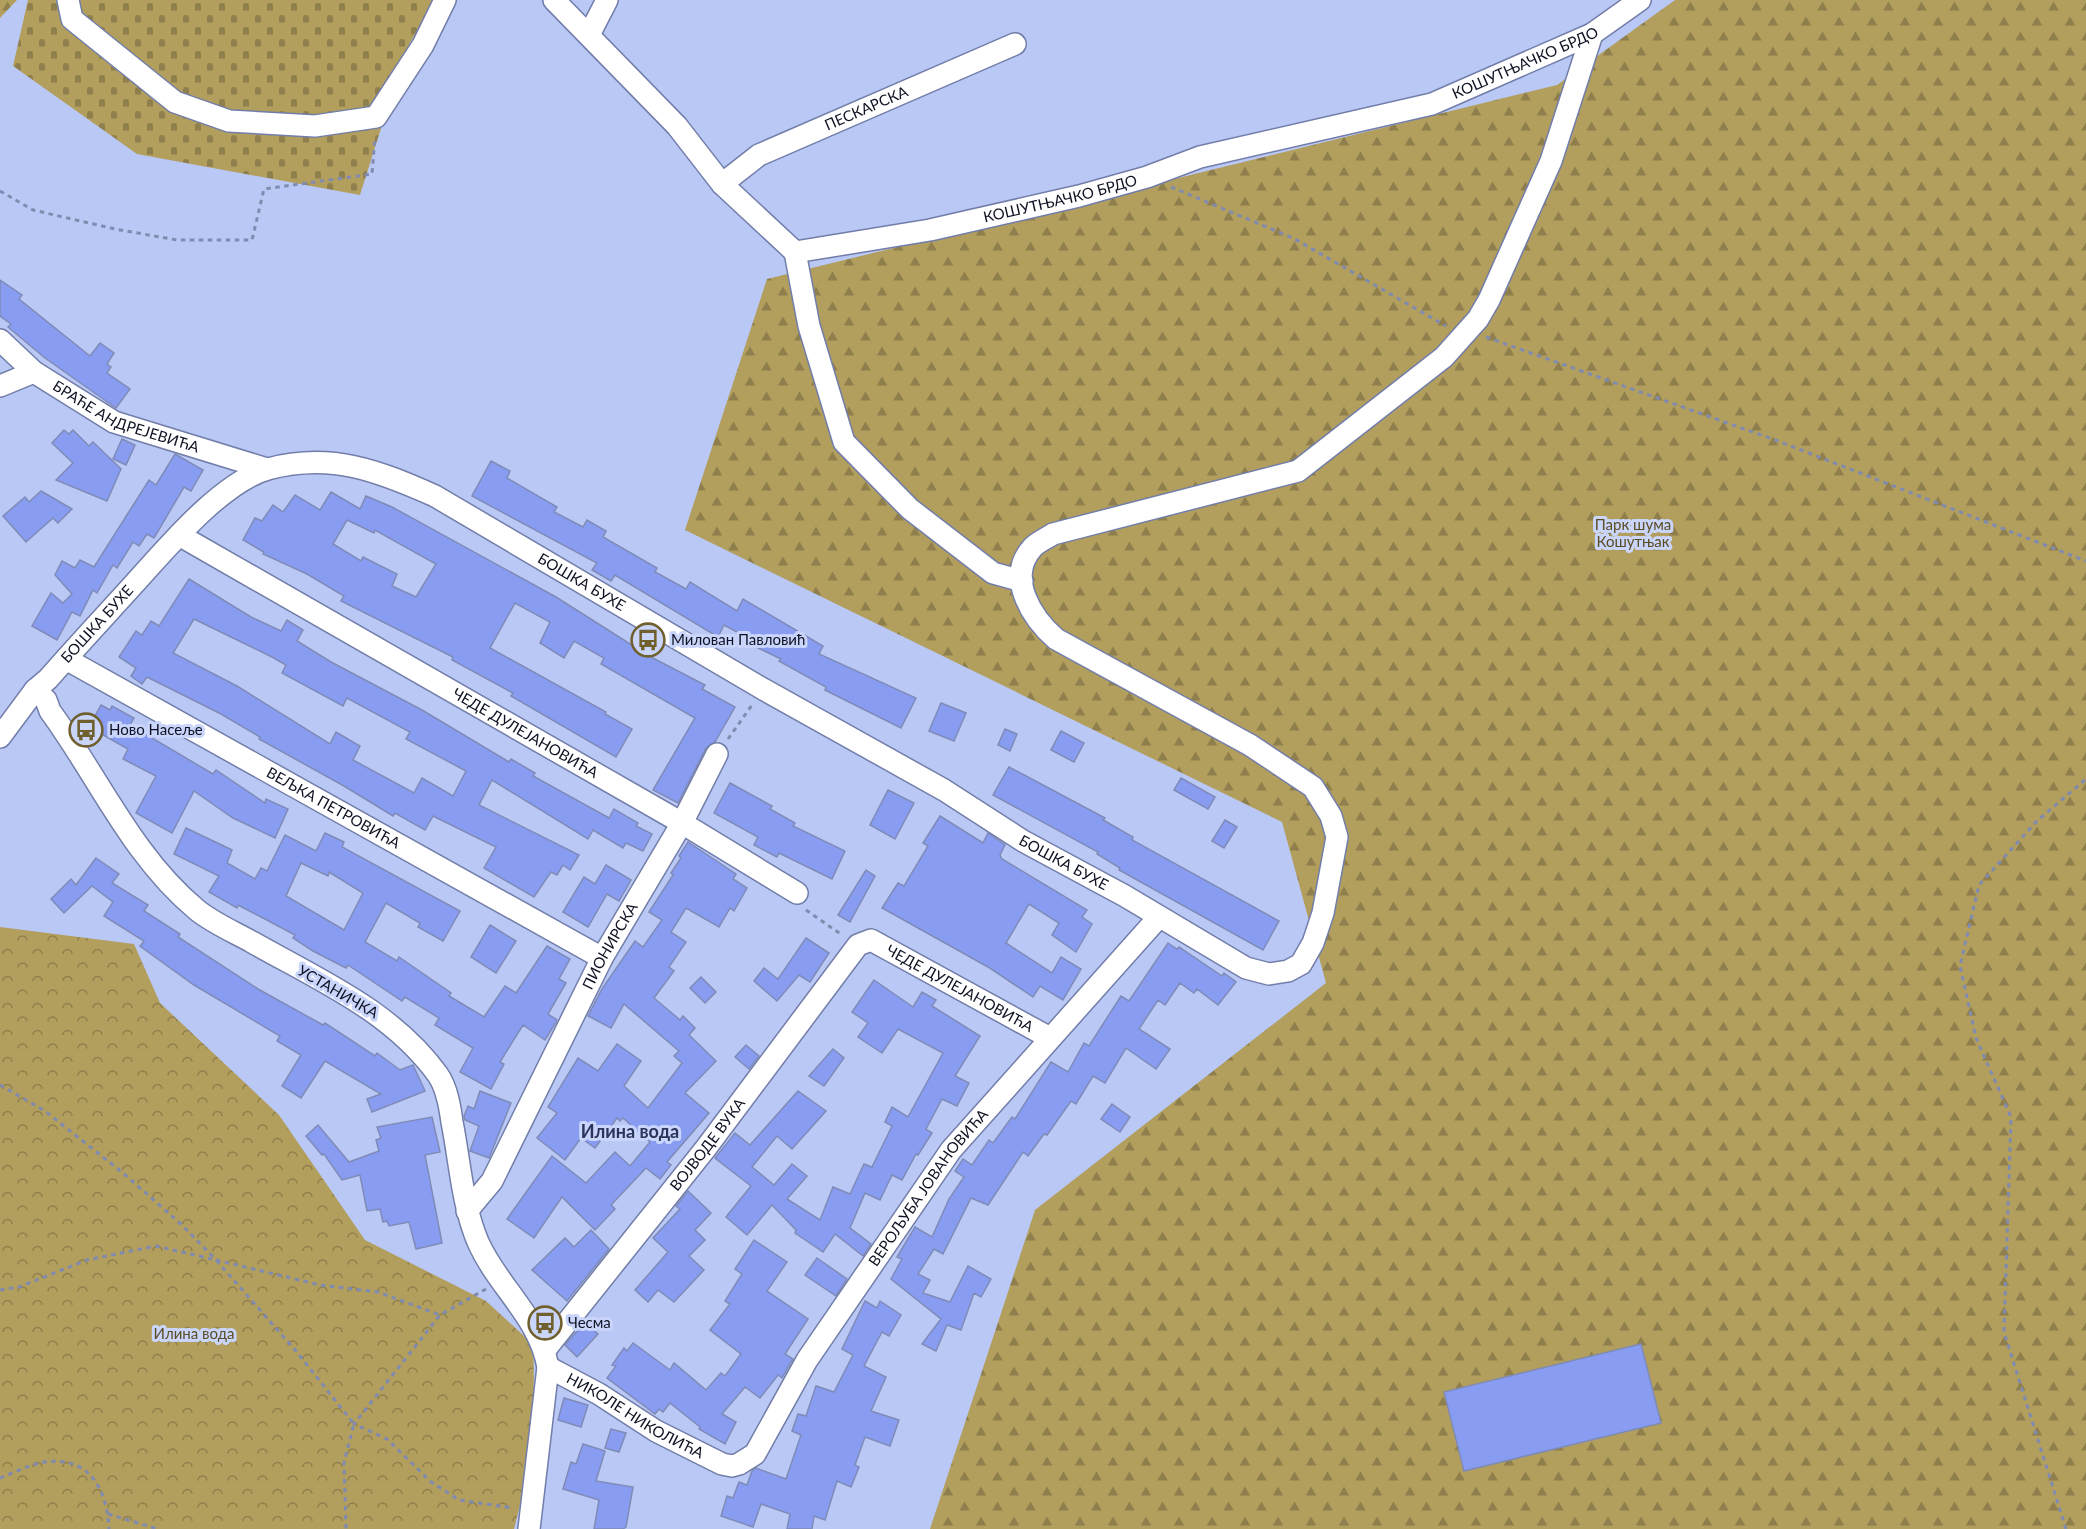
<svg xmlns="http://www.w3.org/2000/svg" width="2086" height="1529" viewBox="0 0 2086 1529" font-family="Lato,sans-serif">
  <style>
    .forest { fill: url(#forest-firs) }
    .cemetery { fill: url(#cemetery-stones) }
    .park { fill: url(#park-crowns) }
    .building { fill: #889df2; stroke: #7f8bb7; stroke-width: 1.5; fill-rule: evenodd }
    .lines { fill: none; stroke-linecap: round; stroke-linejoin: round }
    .minor-casing { stroke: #727ea9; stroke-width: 24 }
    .path { stroke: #818baf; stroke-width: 3; stroke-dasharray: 4.5 4.5; stroke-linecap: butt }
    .minor { stroke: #fff; stroke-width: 21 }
    .labels { text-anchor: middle; stroke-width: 6; stroke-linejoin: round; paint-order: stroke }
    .street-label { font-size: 15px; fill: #0e1222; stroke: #cad5fb }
    .park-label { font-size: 15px; fill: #5b4d23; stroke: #cad5fb }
    .poi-label { font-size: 15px; fill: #0e1222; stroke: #cad5fb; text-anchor: start }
    .quarter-label { font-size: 18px; font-weight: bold; fill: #2b3459; stroke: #cad5fb }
  </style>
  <defs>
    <pattern id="forest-firs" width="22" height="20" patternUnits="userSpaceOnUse" patternTransform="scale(1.5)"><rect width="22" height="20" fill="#b29e5d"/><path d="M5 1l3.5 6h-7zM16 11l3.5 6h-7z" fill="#8f7f4c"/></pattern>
    <pattern id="cemetery-stones" width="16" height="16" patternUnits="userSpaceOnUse" patternTransform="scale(1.5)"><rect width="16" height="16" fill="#b29e5d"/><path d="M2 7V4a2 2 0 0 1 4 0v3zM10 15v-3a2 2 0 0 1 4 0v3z" fill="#8f7f4c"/></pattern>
    <pattern id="park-crowns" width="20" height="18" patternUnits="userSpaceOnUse" patternTransform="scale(1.5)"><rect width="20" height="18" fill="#b29e5d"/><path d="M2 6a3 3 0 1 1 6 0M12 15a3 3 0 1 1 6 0" fill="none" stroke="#8f7f4c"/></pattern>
  </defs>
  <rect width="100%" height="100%" fill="#bac8f6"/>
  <g class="forest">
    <path d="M0,0H17L0,18Z"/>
    <path d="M1675,0H2086V1529H930L1035,1210L1326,983L1282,822L685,530L767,279L1557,85Z"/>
  </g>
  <path class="cemetery" d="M28,0H434L405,52L360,195L137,154L13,66Z"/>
  <path class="park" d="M0,927L134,944L160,1003L279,1115L365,1240L486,1301L533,1344C536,1408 531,1467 514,1529H0Z"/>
  <g class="building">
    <path d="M0,280L22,295L19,299L90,356L100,343L114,353L107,364L111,367L107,373L130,389L116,408L45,358L8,327L11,324L0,316Z"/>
    <path d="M64,430L69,434L73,430L89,446L93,442L121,469L107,501L56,480L73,463L52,443Z"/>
    <path d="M122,439L135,445L126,465L113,459Z"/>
    <path d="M175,454L203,470L191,491L184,487L154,538L147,534L139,546L133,542L117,568L113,565L97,593L93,590L80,616L72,612L57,640L32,626L51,593L63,603L72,594L55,575L62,561L75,568L80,560L94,567L149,480L156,485Z"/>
    <path d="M491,461L510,471L507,478L557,507L554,512L583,527L587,520L606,531L603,537L657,568L655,572L686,589L690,582L737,611L743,599L823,646L819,654L916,698L901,728L825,690L826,687L779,661L781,659L754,646L756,642L724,625L718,637L615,575L611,581L592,570L597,563L472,496Z"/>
    <path d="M41,491L72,509L58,523L53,518L26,542L3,516L25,497L29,502Z"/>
    <path d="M331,492L360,509L366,496L392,507L556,597L649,656L705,685L702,689L735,707L715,742L706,748L678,803L653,790L695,718L601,664L604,658L574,641L564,658L540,643L550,622L515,603L490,648L606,712L605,714L632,729L616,757L511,696L513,693L452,660L453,657L341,601L344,596L307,574L263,554L264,552L243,540L255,518L262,521L273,505L283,512L295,495L320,510ZM347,520L374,533L375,530L436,564L416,597L392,586L397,574L363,557L361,561L333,544Z"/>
    <path d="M189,579L251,617L281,631L287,620L303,630L297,641L331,662L422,710L509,762L511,759L535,773L533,776L609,818L614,809L638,823L636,826L652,834L643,851L626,843L623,848L593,830L588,839L492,780L479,805L579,855L570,870L563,865L557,875L551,872L534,897L484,868L496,847L433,816L425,830L395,813L393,816L344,786L259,739L260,737L221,714L147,677L142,684L131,676L136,668L119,657L136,631L142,635L151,621L159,626ZM194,619L272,657L286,665L282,673L343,706L347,698L410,732L406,739L466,771L453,796L422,778L414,793L353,760L360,746L336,732L330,744L237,686L173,653Z"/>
    <path d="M941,703L966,713L954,741L929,731Z"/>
    <path d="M101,705L110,710L112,706L134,718L130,725L213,774L216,770L265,803L266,799L288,809L275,838L233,818L194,791L172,833L136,813L156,776L123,759L128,749L89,727Z"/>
    <path d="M1005,729L1017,734L1010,751L998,745Z"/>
    <path d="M1061,731L1084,743L1074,762L1051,750Z"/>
    <path d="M1009,767L1105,818L1103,820L1133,837L1132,840L1279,921L1263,950L1119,870L1120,868L1097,854L1098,852L993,795Z"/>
    <path d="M1181,778L1215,797L1208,809L1174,790Z"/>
    <path d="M730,783L772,806L770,809L795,823L793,826L845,851L832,879L779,853L777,857L754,845L758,837L714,813Z"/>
    <path d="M888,790L914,803L895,839L870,825Z"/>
    <path d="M940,816L983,843L988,833L1005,845L1000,855L1002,859L1087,910L1082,917L1092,924L1076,952L1052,935L1059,923L1029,904L1006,943L1052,973L1061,957L1081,969L1063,1000L1040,986L1033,997L988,967L882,908L898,883L904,886L928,846L923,843Z"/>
    <path d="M1225,820L1237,827L1224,848L1212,841Z"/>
    <path d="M186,828L232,850L227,863L255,879L261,868L267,871L285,835L316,851L325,833L344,842L342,847L460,911L443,941L418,927L420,923L386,903L365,942L397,961L399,957L451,993L449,996L484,1017L505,986L516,993L547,946L570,959L559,979L566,983L548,1014L557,1020L555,1024L545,1040L523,1025L500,1062L504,1064L491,1089L460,1072L473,1048L435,1025L439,1018L405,997L402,1001L348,965L346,968L313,951L293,938L295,935L265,919L238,905L237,908L209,892L219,876L174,854ZM301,863L328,876L329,872L363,893L344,930L286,896Z"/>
    <path d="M688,842L736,874L733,879L747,888L734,911L730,908L719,927L686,908L671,932L686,942L669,967L674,971L654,998L680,1020L683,1016L695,1028L689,1035L716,1061L685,1093L709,1113L667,1162L671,1165L660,1179L646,1168L611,1205L615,1209L595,1230L562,1197L534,1238L507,1219L552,1156L586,1183L615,1152L630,1166L650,1142L623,1118L620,1121L617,1118L595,1148L581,1138L565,1160L537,1138L557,1113L548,1107L578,1058L598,1071L617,1044L641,1061L624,1086L648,1108L682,1063L674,1056L679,1051L624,1004L611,1028L588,1016L602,989L635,941L643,947L662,920L649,912L673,875L671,873L681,858L679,856Z"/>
    <path d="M96,858L119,874L112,883L148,905L144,911L180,934L178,937L258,989L323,1025L325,1023L375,1056L377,1053L400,1070L413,1065L425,1091L372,1112L367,1099L381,1094L325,1061L301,1098L282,1086L301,1055L277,1041L280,1036L194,985L140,946L144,941L104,916L113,902L92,886L64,913L51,899L71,879L76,885Z"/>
    <path d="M606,865L631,880L619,901L607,894L588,927L563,912L584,877L595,884Z"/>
    <path d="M866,870L875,876L850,922L838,915Z"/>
    <path d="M490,925L516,941L496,973L471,957Z"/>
    <path d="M806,938L829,953L810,982L799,975L777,1001L754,981L764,968L778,979Z"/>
    <path d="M1168,943L1177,949L1179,947L1222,976L1224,973L1236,982L1218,1005L1197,989L1194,993L1180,983L1165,1005L1158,1000L1139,1029L1170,1049L1156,1069L1126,1048L1105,1083L1093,1076L1076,1104L1071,1101L1047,1135L1044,1134L1028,1156L1023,1152L988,1205L971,1198L943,1254L934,1249L918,1274L930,1280L923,1293L950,1302L968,1266L991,1279L981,1297L974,1293L961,1330L947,1325L936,1351L922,1344L941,1319L891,1279L902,1259L897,1257L915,1227L932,1237L949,1199L964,1177L955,1171L963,1159L972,1165L989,1140L993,1143L1012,1117L1015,1119L1051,1062L1068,1072L1084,1043L1089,1046L1121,996L1129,1001Z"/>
    <path d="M701,977L716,992L705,1003L690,988Z"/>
    <path d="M874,980L913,1007L922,992L936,1000L932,1006L980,1036L955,1076L969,1083L957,1106L942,1099L926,1129L932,1133L918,1155L916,1154L902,1180L892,1175L880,1200L865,1193L850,1228L871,1244L863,1256L835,1234L823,1252L795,1233L796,1230L772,1205L747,1235L726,1217L751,1186L715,1158L735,1133L750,1145L798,1091L826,1111L792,1149L777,1136L752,1167L774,1185L792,1164L807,1176L787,1199L820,1220L833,1187L850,1194L864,1164L872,1167L892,1126L885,1122L892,1107L908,1117L943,1053L898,1029L882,1053L858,1037L868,1023L852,1012Z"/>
    <path d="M746,1045L759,1056L749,1069L735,1057Z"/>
    <path d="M833,1049L844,1058L824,1086L809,1076Z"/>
    <path d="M480,1091L511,1103L489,1158L470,1151L479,1126L465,1120L464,1116L468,1106L474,1109Z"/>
    <path d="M1112,1104L1130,1117L1120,1132L1101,1119Z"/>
    <path d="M432,1117L440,1152L425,1155L442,1243L416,1249L409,1222L389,1226L387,1221L383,1222L380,1209L367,1211L360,1175L342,1180L324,1154L322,1155L306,1136L318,1125L349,1162L379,1151L376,1140L381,1138L377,1127Z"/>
    <path d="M688,1191L711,1213L695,1230L705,1240L689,1256L704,1270L674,1302L658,1290L648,1302L635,1290L668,1252L653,1238L680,1209L676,1206Z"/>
    <path d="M591,1230L609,1249L567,1301L532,1270L565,1238L574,1247Z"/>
    <path d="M754,1240L787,1262L767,1291L808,1319L785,1354L793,1359L782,1378L778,1375L760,1398L745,1387L722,1414L736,1422L725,1444L699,1429L700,1427L670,1403L663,1412L659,1409L655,1414L607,1378L616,1366L612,1365L624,1348L627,1351L633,1343L670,1370L674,1363L706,1390L721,1373L725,1376L741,1354L710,1330L730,1304L725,1301L742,1274L735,1269Z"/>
    <path d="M817,1258L847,1279L836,1296L805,1275Z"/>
    <path d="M865,1301L877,1308L880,1301L901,1315L889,1336L882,1332L864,1366L886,1377L871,1411L899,1420L890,1446L865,1437L855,1465L859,1467L851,1487L837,1481L825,1520L814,1516L812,1529H787L790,1514L761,1504L753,1527L721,1516L727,1496L733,1498L739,1482L747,1485L752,1471L756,1468L786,1479L801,1435L792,1431L798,1414L806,1416L816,1386L834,1392L853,1355L842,1349Z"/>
    <path d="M585,1322L598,1334L577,1357L565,1345Z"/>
    <path d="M1641,1344L1661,1423L1464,1471L1444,1392Z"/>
    <path d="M564,1398L588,1405L581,1427L558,1420Z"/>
    <path d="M611,1429L626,1433L619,1452L605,1448Z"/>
    <path d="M583,1444L605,1451L596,1481L633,1487L626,1527L623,1529H594L599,1500L563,1489L571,1462L576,1464Z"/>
  </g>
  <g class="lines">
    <defs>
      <g id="minor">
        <path d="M68,0L72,19L175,102L229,121L315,126L376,117L423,45L445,0"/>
        <path id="s1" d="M554,0L677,126L722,184L795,252L930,230L1079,196L1147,177L1200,157L1432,104L1592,34L1640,0"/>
        <path d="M589,35L607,0"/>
        <path id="s2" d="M722,184L759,155L1015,44"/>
        <path d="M795,252L809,326L844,442L910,509L993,573L1022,581"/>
        <path id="s3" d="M0,340L34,372L114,422L267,469"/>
        <path d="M0,386L34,372"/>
        <path id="s4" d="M179,535L682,823L797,893"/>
        <path id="s5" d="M66,659L602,958"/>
        <path d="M0,737L35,690"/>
        <path id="s6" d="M467,1211L492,1181L602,958L682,823L717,754"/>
        <path id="s7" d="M545,1350L706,1148L858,945L871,940L1050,1038"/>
        <path id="s8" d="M548,1367L599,1394L656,1431L722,1464L732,1466L739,1464L755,1454L807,1360L951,1150L1158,918"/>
        <path id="s9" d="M529,1529L548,1367C539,1317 498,1287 478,1242C462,1204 460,1162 452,1122C450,1107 447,1088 438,1075C392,1011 319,980 252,942C234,932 213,923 197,910C132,856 99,778 50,711L46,700L35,690L48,679C76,647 105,616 134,584C167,548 221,482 268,469C331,452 379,471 435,496L763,689L944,790L1023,841L1125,896L1246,968L1269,974L1288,971L1301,964L1313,943L1323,913L1337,837L1331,816L1313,787L1250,745L1056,639C1032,618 1005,577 1033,547C1038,542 1047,538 1053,534L1298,471L1444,357L1478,319L1489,300L1551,161L1592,34"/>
      </g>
    </defs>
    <use href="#minor" class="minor-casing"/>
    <g class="path">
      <path d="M1171,187L1293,238L1446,326"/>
      <path d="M0,191L33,210L115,229L177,240H252L264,189L372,174L375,137"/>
      <path d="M1486,337L1778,441L2086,561"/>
      <path d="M728,739L752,705"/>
      <path d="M806,910L842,935"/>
      <path d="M0,1085L45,1111L123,1173L181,1224L216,1260L320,1285L378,1292L440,1315"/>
      <path d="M486,1289L440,1315L354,1424L387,1439L430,1481L459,1500L513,1508"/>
      <path d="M0,1290L19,1287L87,1260L156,1246L216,1260L296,1351L354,1424L344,1462L346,1529"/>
      <path d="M0,1478C13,1473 27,1466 40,1463C87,1453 107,1487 109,1529"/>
      <path d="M108,1514L158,1529"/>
      <path d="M2066,1529L2004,1332L2011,1117L1976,1038L1960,966L1979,885L2037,821L2086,779"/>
    </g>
    <use href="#minor" class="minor"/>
  </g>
  <defs>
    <symbol id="bus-ring" viewBox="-11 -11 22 22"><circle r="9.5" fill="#cad5fb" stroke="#70602e" stroke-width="1.5"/><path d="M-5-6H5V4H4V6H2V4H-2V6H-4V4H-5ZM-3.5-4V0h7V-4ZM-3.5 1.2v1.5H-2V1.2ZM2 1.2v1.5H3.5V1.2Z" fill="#70602e"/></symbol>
  </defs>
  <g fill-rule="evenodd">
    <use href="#bus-ring" x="629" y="621" width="38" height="38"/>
    <use href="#bus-ring" x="67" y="711" width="38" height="38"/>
    <use href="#bus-ring" x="526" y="1304" width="38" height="38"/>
  </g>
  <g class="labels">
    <g class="street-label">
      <text dy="5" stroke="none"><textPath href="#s1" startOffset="1106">КОШУТЊАЧКО БРДО</textPath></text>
      <text dy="5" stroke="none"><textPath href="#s2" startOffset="164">ПЕСКАРСКА</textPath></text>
      <text dy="5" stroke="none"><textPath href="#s1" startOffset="620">КОШУТЊАЧКО БРДО</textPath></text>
      <text dy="5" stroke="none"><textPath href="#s3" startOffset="150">БРАЋЕ АНДРЕЈЕВИЋА</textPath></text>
      <text dy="5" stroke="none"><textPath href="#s9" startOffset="1716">БОШКА БУХЕ</textPath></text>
      <text dy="5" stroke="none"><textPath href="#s9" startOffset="1140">БОШКА БУХЕ</textPath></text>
      <text dy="5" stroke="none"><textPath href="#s4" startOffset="399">ЧЕДЕ ДУЛЕЈАНОВИЋА</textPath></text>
      <text dy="5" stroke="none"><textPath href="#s5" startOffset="306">ВЕЉКА ПЕТРОВИЋА</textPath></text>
      <text dy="5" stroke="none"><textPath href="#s9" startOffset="2274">БОШКА БУХЕ</textPath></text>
      <text dy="5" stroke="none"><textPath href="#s6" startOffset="302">ПИОНИРСКА</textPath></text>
      <text dy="5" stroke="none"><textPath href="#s7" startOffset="627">ЧЕДЕ ДУЛЕЈАНОВИЋА</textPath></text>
      <text transform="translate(338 992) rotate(30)" y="5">УСТАНИЧКА</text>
      <text dy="5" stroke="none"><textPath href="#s7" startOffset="262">ВОЈВОДЕ ВУКА</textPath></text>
      <text dy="5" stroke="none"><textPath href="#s8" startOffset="554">ВЕРОЉУБА ЈОВАНОВИЋА</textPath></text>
      <text dy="5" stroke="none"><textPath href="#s8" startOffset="100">НИКОЛЕ НИКОЛИЋА</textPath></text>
    </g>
    <g class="park-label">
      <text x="1633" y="530">Парк шума<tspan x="1633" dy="17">Кошутњак</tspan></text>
      <text x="194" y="1339">Илина вода</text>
    </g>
    <g class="poi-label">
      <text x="671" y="645">Милован Павловић</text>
      <text x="109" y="735">Ново Насеље</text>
      <text x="568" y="1328">Чесма</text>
    </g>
    <g class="quarter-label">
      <text x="630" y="1138">Илина вода</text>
    </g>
  </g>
</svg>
